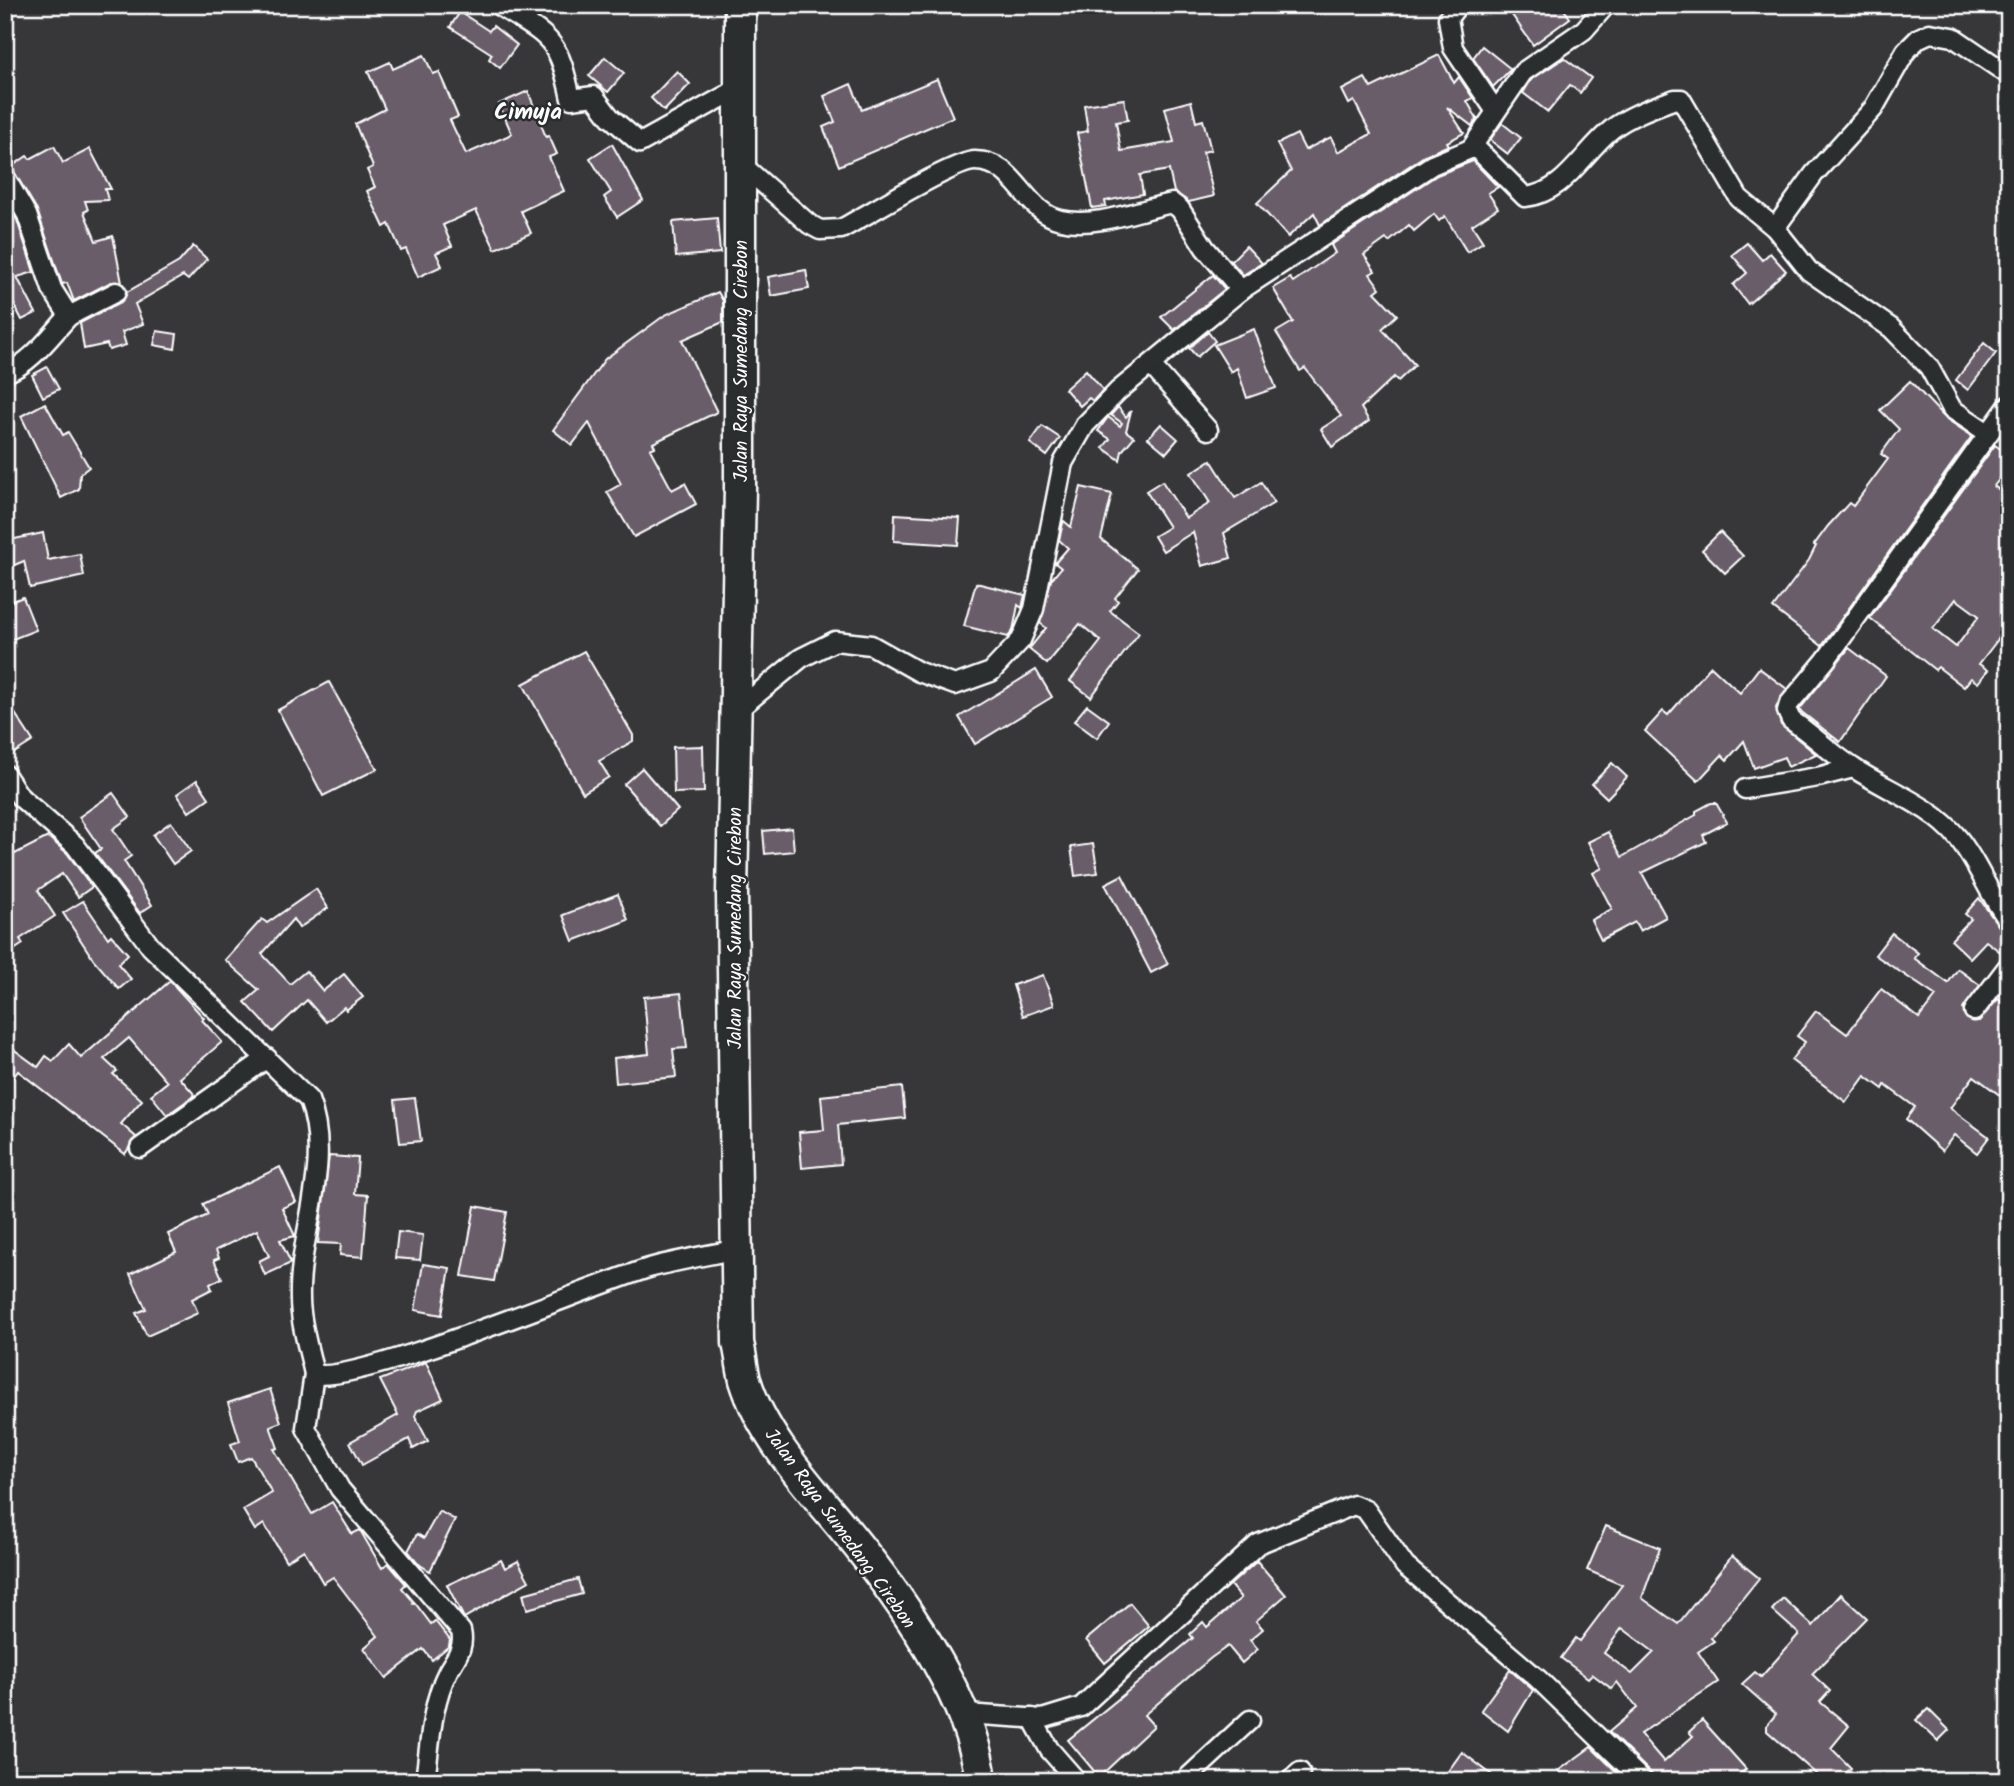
<svg xmlns="http://www.w3.org/2000/svg" width="2014" height="1786" viewBox="0 0 2014 1786" font-family="Kalam,sans-serif">
  <style>
    .building { fill: #6a5d6b; stroke: #fff; stroke-width: 2; fill-rule: evenodd }
    .lines { fill: none; stroke-linecap: round; stroke-linejoin: round }
    .minor-casing { stroke: #fff; stroke-width: 23 }
    .trunk-casing { stroke: #fff; stroke-width: 35 }
    .minor { stroke: #2a2d2e; stroke-width: 18 }
    .trunk { stroke: #2a2d2e; stroke-width: 30 }
    .labels { text-anchor: middle; stroke-width: 5; stroke-linejoin: round; paint-order: stroke }
    .street-label { font-size: 19px; fill: #fff; stroke: #2a2d2e }
    .quarter-label { font-size: 23px; font-weight: bold; fill: #fff; stroke: #2a2d2e }
  </style>
  <rect width="100%" height="100%" fill="#37373a"/>
  <filter id="ink" filterUnits="userSpaceOnUse"><feTurbulence type="fractalNoise" baseFrequency=".0143" numOctaves="2"/><feDisplacementMap in="SourceGraphic" scale="14" xChannelSelector="R" yChannelSelector="G"/><feConvolveMatrix kernelMatrix="1 2 1 2 8 2 1 2 1" color-interpolation-filters="sRGB"/></filter>
  <g filter="url(#ink)">
    <g class="building">
      <path d="M1505,5H1561L1570,18L1533,45Z"/>
      <path d="M460,12L489,31L493,26L517,45L500,68L489,59L492,54L450,27Z"/>
      <path d="M1482,46L1511,69L1493,87L1473,58Z"/>
      <path d="M424,55L433,74L439,72L447,91L458,117L450,120L466,154L512,134L499,104L528,91L546,137L549,136L557,154L549,157L564,191L521,211L531,233L495,249L476,210L443,225L452,246L436,253L442,266L418,277L406,249L401,251L389,224L384,227L367,191L375,187L367,170L373,167L355,124L385,109L368,72L390,62L393,69Z"/>
      <path d="M1439,55L1454,83L1459,77L1473,98L1467,101L1477,119L1472,126L1447,107L1464,133L1447,142L1449,145L1426,155L1320,225L1314,213L1288,237L1257,203L1291,171L1277,144L1297,134L1305,150L1331,137L1338,152L1371,134L1354,101L1349,104L1342,90L1365,78L1371,88Z"/>
      <path d="M605,57L624,73L608,92L589,76Z"/>
      <path d="M1564,58L1591,78L1580,93L1570,85L1548,112L1523,93L1531,80Z"/>
      <path d="M677,71L690,84L664,111L651,98Z"/>
      <path d="M937,79L953,117L839,166L823,127L835,122L824,96L851,84L862,110Z"/>
      <path d="M1124,99L1128,120L1116,122L1121,151L1174,142L1165,108L1191,101L1196,122L1203,120L1211,150L1203,152L1214,196L1189,202L1174,192L1169,170L1140,175L1143,194L1105,201L1106,206L1092,208L1077,133L1088,131L1084,105Z"/>
      <path d="M1502,123L1521,138L1508,154L1490,140Z"/>
      <path d="M612,144L643,200L617,217L604,197L611,192L590,158Z"/>
      <path d="M54,146L63,163L90,149L111,189H105L108,200L85,201L88,210L84,212L96,241L113,236L122,283L111,282L74,301L67,283L62,284L37,210L11,167L27,156L30,159Z"/>
      <path d="M1473,161L1498,187L1488,193L1498,208L1472,225L1483,242L1467,252L1445,216L1439,221L1434,214L1414,231L1409,225L1389,242L1386,239L1364,255L1375,271L1370,274L1380,288L1375,292L1397,315L1382,329L1415,365L1398,381L1394,377L1361,408L1369,421L1332,447L1321,429L1341,416L1305,368L1300,371L1276,332L1293,322L1273,288L1290,278L1293,282L1335,253L1331,245L1437,175Z"/>
      <path d="M5,200L17,220L34,272L17,277L36,313L22,320L5,287V255L12,253L5,237Z"/>
      <path d="M717,218L720,253L676,257L673,222Z"/>
      <path d="M1747,243L1762,260L1770,253L1786,271L1748,304L1733,285L1747,273L1732,255Z"/>
      <path d="M193,246L207,259L188,280L183,276L135,304L143,324L122,332L126,345L109,350L107,344L84,349L80,323L121,302L127,292L179,262Z"/>
      <path d="M1246,246L1262,263L1243,275L1231,261Z"/>
      <path d="M806,270L809,289L771,296L768,277Z"/>
      <path d="M1213,275L1225,289L1174,330L1161,317Z"/>
      <path d="M718,292L723,301V322L682,340L717,412L653,443L655,447L650,449L672,490L685,483L696,504L634,537L607,492L621,484L589,423L572,445L553,430L605,359L665,315Z"/>
      <path d="M1254,329L1276,388L1247,398L1237,368L1231,372L1214,345Z"/>
      <path d="M157,331L177,334L175,349L154,345Z"/>
      <path d="M1208,332L1215,341L1197,357L1189,348Z"/>
      <path d="M1984,343L1996,353L1968,390L1956,380Z"/>
      <path d="M47,367L59,389L43,397L32,375Z"/>
      <path d="M1086,370L1103,390L1093,401L1089,398L1080,406L1065,389Z"/>
      <path d="M1910,381L1945,418L1972,436L1822,646L1773,608L1809,560L1816,546L1814,545L1828,526L1849,503L1853,506L1888,459L1881,454L1899,429L1880,410Z"/>
      <path d="M45,403L63,435L68,432L89,467L80,474L79,489L61,498L21,416Z"/>
      <path d="M1118,407L1126,417L1131,411L1126,431L1134,437L1122,451L1120,460L1103,448L1110,439L1098,431L1108,417L1120,426L1122,423L1111,415Z"/>
      <path d="M1161,424L1178,439L1166,453L1148,438Z"/>
      <path d="M1042,426L1060,438L1047,456L1030,443Z"/>
      <path d="M1995,445L2009,455V467L1994,486L2009,497V525L2002,535L2009,540V625L1979,664L1988,670L1978,683L1971,678L1964,687L1938,667L1935,670L1870,618ZM1956,599L1979,616L1956,647L1933,629Z"/>
      <path d="M1211,460L1235,498L1261,482L1274,503L1224,533L1231,558L1202,566L1193,532L1163,551L1154,536L1169,527L1146,491L1162,481L1186,518L1210,503L1191,473Z"/>
      <path d="M1081,487L1112,494L1101,539L1138,569L1115,598L1118,601L1110,611L1139,633L1091,697L1070,681L1101,641L1080,624L1047,664L1029,649L1046,628L1040,623L1051,580L1061,568L1055,563L1068,548L1059,540L1063,523L1064,521L1071,527Z"/>
      <path d="M895,514L960,518L958,545L894,541Z"/>
      <path d="M1720,532L1743,556L1725,573L1702,550Z"/>
      <path d="M43,533L48,560L80,554L84,576L30,588L24,561L5,569V541Z"/>
      <path d="M976,583L1025,595L1022,608L1018,605L1013,631L1008,637L964,626Z"/>
      <path d="M23,597L36,630L5,642V604Z"/>
      <path d="M1849,648L1886,676L1840,742L1799,710Z"/>
      <path d="M584,651L633,735V741L599,761L609,777L583,793L523,684Z"/>
      <path d="M1711,666L1740,693L1759,668L1787,689L1776,708L1781,725L1816,754L1788,767L1784,757L1754,768L1744,741L1727,760L1722,755L1698,781L1645,731L1663,711L1668,715Z"/>
      <path d="M1036,670L1052,697L975,744L959,717Z"/>
      <path d="M329,682L377,769L323,796L278,710Z"/>
      <path d="M5,698L33,741L5,759Z"/>
      <path d="M1087,705L1109,721L1097,738L1074,721Z"/>
      <path d="M703,746L704,792L674,793L673,747Z"/>
      <path d="M1612,763L1627,777L1607,798L1592,784Z"/>
      <path d="M642,768L678,810L660,826L624,784Z"/>
      <path d="M197,780L209,798L189,812L177,794Z"/>
      <path d="M113,793L130,817L113,829L131,856L124,861L152,905L140,913L95,853L101,849L79,817Z"/>
      <path d="M1711,803H1716L1727,822L1703,835L1706,842L1642,873L1666,917L1640,931L1635,922L1601,940L1591,920L1612,909L1593,873L1602,868L1588,842L1608,832L1622,857L1696,815V811Z"/>
      <path d="M171,822L191,851L173,864L153,835Z"/>
      <path d="M792,828L794,851L765,854L763,831Z"/>
      <path d="M48,837L67,853L92,887L78,897L62,874L38,890L55,916L20,939L23,944L5,956V840L15,854Z"/>
      <path d="M1093,844L1098,873L1075,876L1071,847Z"/>
      <path d="M1122,875L1168,964L1151,973L1105,884Z"/>
      <path d="M316,889L328,908L299,928L293,919L262,954L290,984L306,971L323,991L344,974L363,997L346,1010L344,1007L326,1022L307,1000L273,1032L245,1002L259,990L225,960L262,919L267,923Z"/>
      <path d="M618,894L628,920L573,941L563,915Z"/>
      <path d="M1979,898L2000,928L2009,932V947L2003,954L1986,941L1970,958L1951,940L1971,919L1965,914Z"/>
      <path d="M83,901L108,938L111,935L128,954L118,964L131,979L119,989L93,959L63,913Z"/>
      <path d="M1892,933L1918,953L1914,958L1948,983L1958,969L1980,985L1963,1009L1968,1020L1979,1021L1998,999L2009,1007V1102L1974,1076L1950,1108L1989,1137L1977,1153L1954,1135L1942,1151L1906,1119L1915,1107L1885,1085L1883,1089L1865,1076L1846,1102L1791,1060L1805,1042L1797,1036L1816,1011L1847,1034L1881,989L1919,1018L1936,996L1875,955Z"/>
      <path d="M1043,975L1054,1005L1023,1016L1013,985Z"/>
      <path d="M170,981L204,1018L202,1020L222,1042L180,1078L195,1095L167,1115L151,1095L167,1082L129,1038L104,1059L117,1071L113,1074L142,1100L121,1124L136,1137L125,1154L18,1071L5,1088V1043L38,1067L46,1056L53,1061L69,1044L81,1058Z"/>
      <path d="M681,993L687,1048L673,1049L676,1077L616,1083L614,1058L649,1054L644,997Z"/>
      <path d="M902,1087L905,1118L838,1125L841,1164L802,1168L799,1132L824,1130L821,1096Z"/>
      <path d="M415,1098L421,1141L400,1143L395,1100Z"/>
      <path d="M329,1156L358,1158L355,1194L368,1195L363,1257L340,1255L341,1244L318,1243Z"/>
      <path d="M280,1167L296,1202L282,1208L295,1236L280,1240L291,1263L265,1275L259,1261L269,1256L257,1230L216,1250L219,1258L214,1260L222,1278L210,1284L212,1289L192,1299L198,1313L147,1336L136,1313L146,1309L130,1274L176,1252L168,1234L208,1215L203,1204Z"/>
      <path d="M475,1206L507,1212L494,1281L462,1276Z"/>
      <path d="M398,1232L423,1235L420,1260L395,1258Z"/>
      <path d="M423,1264L450,1268L442,1315L415,1310Z"/>
      <path d="M426,1362L443,1399L417,1411L415,1416L428,1441L413,1449L409,1439L362,1465L350,1442L398,1415L380,1380Z"/>
      <path d="M270,1389L281,1422L270,1426L278,1448L274,1449L294,1484L312,1514L332,1502L352,1534L360,1530L382,1568L388,1563L406,1584L402,1588L414,1602L412,1604L415,1603L431,1624L435,1621L450,1640L449,1646L432,1660L423,1649L386,1678L364,1648L378,1636L333,1577L323,1583L304,1550L286,1561L264,1524L255,1530L243,1510L272,1493L251,1457L238,1462L231,1444L240,1441L228,1403Z"/>
      <path d="M439,1511L455,1520L430,1571L420,1565L408,1551L417,1534L424,1538Z"/>
      <path d="M1606,1526L1660,1548L1642,1598L1678,1624L1732,1556L1759,1578L1711,1638L1714,1641L1698,1652L1718,1682L1640,1734L1664,1762L1693,1736L1689,1732L1702,1720L1746,1769L1732,1781H1654L1651,1773L1609,1732L1637,1708L1617,1682L1612,1689L1592,1674L1588,1678L1561,1658L1576,1638L1580,1641L1622,1585L1587,1570ZM1622,1628L1654,1652L1632,1674L1604,1653Z"/>
      <path d="M501,1560L505,1568L518,1561L529,1581L464,1618L447,1585Z"/>
      <path d="M1257,1561L1286,1595L1256,1621L1263,1629L1250,1640L1258,1649L1242,1663L1228,1646L1211,1658L1144,1715L1154,1726L1099,1777L1068,1740L1193,1638L1190,1634L1203,1622L1207,1627L1241,1598L1230,1585Z"/>
      <path d="M578,1579L582,1594L527,1609L523,1594Z"/>
      <path d="M1841,1594L1867,1618L1812,1674L1830,1691L1820,1702L1849,1726L1831,1748L1851,1768L1839,1781H1824L1767,1731V1725L1776,1714L1742,1684L1755,1672L1761,1677L1799,1634L1772,1610L1783,1598L1813,1626Z"/>
      <path d="M1130,1603L1149,1626L1105,1663L1086,1640Z"/>
      <path d="M1510,1670L1533,1690L1508,1731L1481,1710Z"/>
      <path d="M1928,1709L1949,1730L1938,1741L1916,1720Z"/>
      <path d="M1591,1747L1626,1781H1566L1558,1771Z"/>
      <path d="M1462,1752L1500,1781H1441Z"/>
    </g>
    <g class="lines">
      <defs>
        <g id="minor">
          <path d="M498,5C550,38 558,36 571,99L594,96L610,117L640,143L741,87"/>
          <path d="M1458,5L1448,18L1453,48L1495,110"/>
          <path d="M1472,147L1523,72L1584,30L1606,5"/>
          <path d="M741,164L809,224L820,230L841,229C866,216 953,161 975,161C1017,161 1023,212 1061,220C1096,228 1138,210 1172,203L1180,209L1205,248L1241,290"/>
          <path d="M5,177L27,215L52,289L69,316C51,335 31,364 5,373"/>
          <path d="M1775,228L1814,174L1873,109L1906,51L1919,38L1930,33L1953,37L2009,75"/>
          <path d="M69,316L116,292"/>
          <path d="M1151,365L1208,430"/>
          <path d="M2009,405L1825,661L1789,704L1787,711L1791,720C1813,735 1833,755 1855,769C1889,791 1932,806 1958,838C1979,864 1988,894 2009,921"/>
          <path d="M735,712L801,658L835,641L871,645L919,672L955,685L991,672L1021,640L1034,609L1063,463L1085,425L1118,391L1241,290L1432,165L1475,147L1525,197C1565,193 1582,153 1612,129C1630,115 1654,107 1675,99H1681L1739,198L1775,228L1809,271L1891,328L1929,367L1952,409L1988,433"/>
          <path d="M5,774L20,797L75,845L151,947L309,1100C334,1164 298,1233 300,1299C300,1323 309,1350 314,1374C355,1386 592,1285 649,1268C678,1260 709,1255 738,1249"/>
          <path d="M1745,789L1818,777L1853,768"/>
          <path d="M1974,1011L2009,965"/>
          <path d="M140,1148L267,1058"/>
          <path d="M314,1374L306,1428L340,1489L461,1631C465,1648 456,1657 448,1671C431,1704 430,1745 425,1781"/>
          <path d="M965,1714L1042,1719L1081,1707L1258,1544L1354,1505L1366,1510L1405,1566L1538,1679L1643,1781"/>
          <path d="M1032,1718L1049,1749L1077,1781"/>
          <path d="M1184,1781L1250,1720"/>
          <path d="M1290,1781L1300,1772"/>
        </g>
        <path id="trunk" d="M740,5V488L732,893L738,1343C741,1355 742,1368 745,1380C765,1445 821,1498 862,1551C910,1612 972,1703 981,1781"/>
      </defs>
      <use href="#minor" class="minor-casing"/>
      <use href="#trunk" class="trunk-casing"/>
      <use href="#minor" class="minor"/>
      <use href="#trunk" class="trunk"/>
    </g>
  </g>
  <g class="labels">
    <g class="street-label">
      <text transform="translate(740 361) rotate(-90)" y="7">Jalan Raya Sumedang Cirebon</text>
      <text transform="translate(734 928) rotate(-90)" y="7">Jalan Raya Sumedang Cirebon</text>
      <text transform="translate(841 1528) rotate(54)" y="7">Jalan Raya Sumedang Cirebon</text>
    </g>
    <g class="quarter-label">
      <text x="528" y="119">Cimuja</text>
    </g>
  </g>
  <rect width="2014" height="1786" fill="none" stroke="#2a2d2e" stroke-width="28"/>
  <rect x="14" y="14" width="1986" height="1758" fill="none" stroke="#fff" stroke-width="2.5" filter="url(#ink)"/>
</svg>
